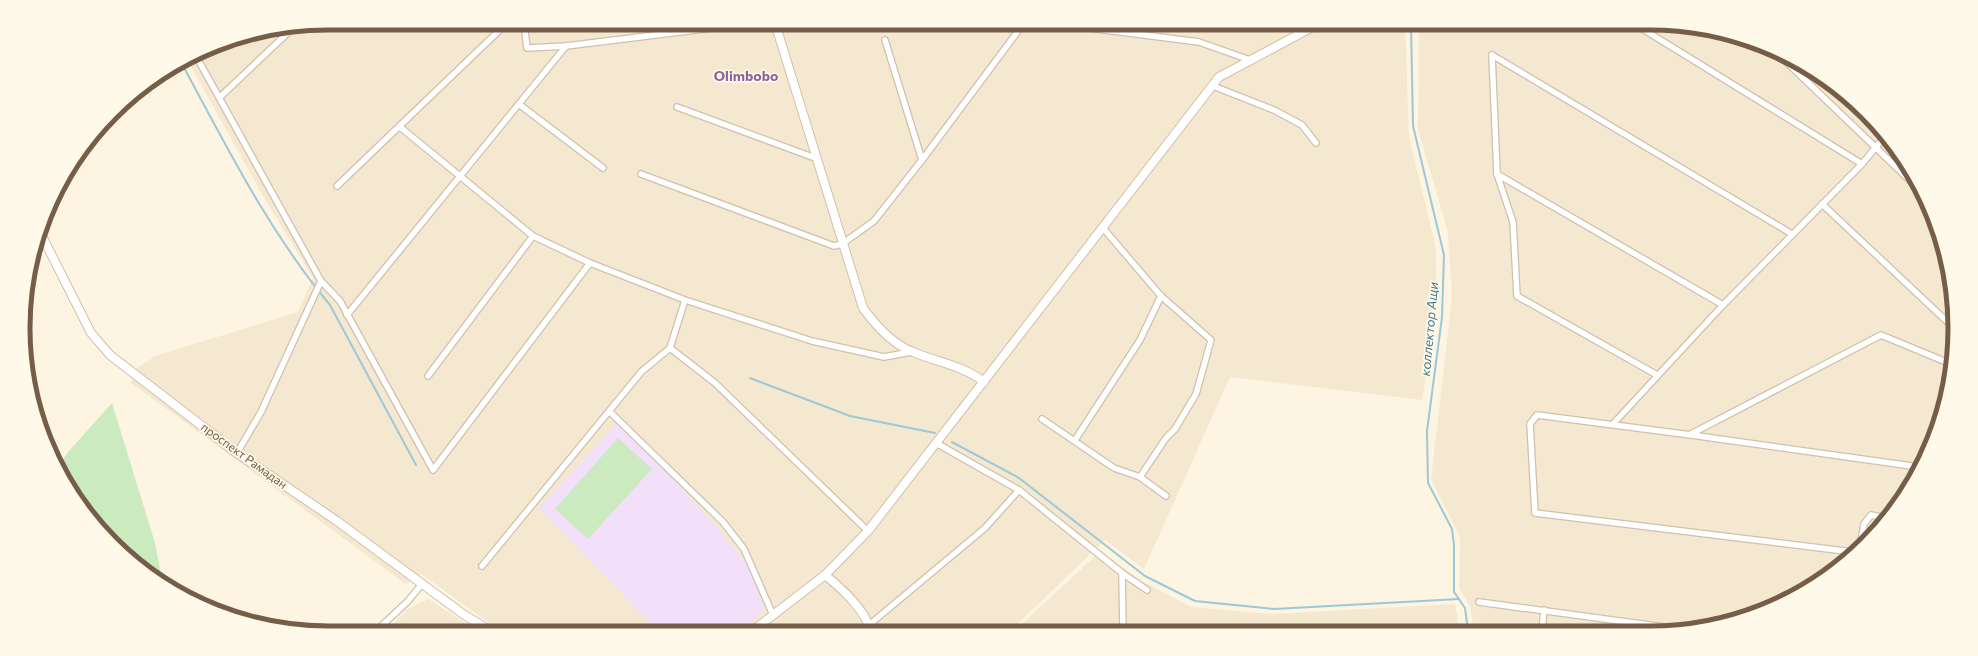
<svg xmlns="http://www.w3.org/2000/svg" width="1978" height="656" viewBox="0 0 1978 656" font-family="Commissioner,sans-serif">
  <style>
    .residential { fill: #f4e8d0 }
    .education { fill: #f2dff9 }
    .green { fill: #cceac0 }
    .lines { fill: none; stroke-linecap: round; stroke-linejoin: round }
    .stream { stroke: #9cc8d8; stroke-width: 2 }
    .street-casing { stroke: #d0c0ac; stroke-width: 8 }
    .secondary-casing { stroke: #d3c0a8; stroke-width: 10 }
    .street { stroke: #fff; stroke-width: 5.5 }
    .secondary { stroke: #fff; stroke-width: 8 }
    .labels { text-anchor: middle; stroke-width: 3.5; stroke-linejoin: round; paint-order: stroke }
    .street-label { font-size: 12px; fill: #755d48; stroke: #fff9e9 }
    .water-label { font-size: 13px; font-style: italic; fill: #437a90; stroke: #fff9e9 }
    .quarter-label { font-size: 14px; font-weight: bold; fill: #8d6399; stroke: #fff9e9 }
    .rim { fill: none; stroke: #755d48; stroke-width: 5 }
  </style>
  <rect width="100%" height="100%" fill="#fdf5e2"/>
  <g class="residential">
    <path d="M328,23H1405L1409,137L1436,248V314L1422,400L1230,377L1144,569L1105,540L1009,632L503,633L421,574L406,584L131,383L137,368L155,356L298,312L313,278L262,194L188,61L211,46L269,29Z"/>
    <path d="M1419,23H1650L1710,29L1767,46L1820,75L1866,112L1904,159L1932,211L1949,269L1955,328L1949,388L1914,480L1866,544L1785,601L1690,630L1474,631L1470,606L1459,589L1460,537L1431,479L1452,297L1448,232L1418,129Z"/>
    <path d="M1101,551L1140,580L1191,607L1271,614L1455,604L1460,631L1013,632Z"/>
    <path d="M428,599L481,633H386L406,610Z"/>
  </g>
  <path class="education" d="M618,422L710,519L748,566L765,610L737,632H659L539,508Z"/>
  <g class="green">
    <path d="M112,403L155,543L163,584L86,513L57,468L68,452Z"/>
    <path d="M618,438L652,469L588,539L555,509Z"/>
  </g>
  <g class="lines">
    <g class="stream">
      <path d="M1411,23L1413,126L1444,255L1442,317L1427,431L1428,483L1452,529L1454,545V592L1465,608L1468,631"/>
      <path d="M182,64C227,147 269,232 330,305L416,465"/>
      <path d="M750,378L850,416L935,433"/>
      <path d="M952,442L1019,478L1145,576L1195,601L1274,609L1459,599"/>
    </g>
    <defs>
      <g id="street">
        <path d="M524,23L527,48L566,46L753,23"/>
        <path d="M1050,23L1199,42L1250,60"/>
        <path d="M1633,23L1862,164"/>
        <path d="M885,40L922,160"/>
        <path d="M1775,51L1920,190"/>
        <path d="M1492,55L1497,174L1513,222L1517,296L1657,375"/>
        <path d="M1492,55L1792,234"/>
        <path d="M196,56L321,281L340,301L433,470L590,263"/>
        <path d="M1213,86L1274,110L1302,125L1316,143"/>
        <path d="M220,97L295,26"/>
        <path d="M520,105L603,168"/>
        <path d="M677,107L815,158"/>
        <path d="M400,127L533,236L590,263L685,300L812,341L884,357L911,352"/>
        <path d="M641,174L834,246L842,244L874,221L922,160L1024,23"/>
        <path d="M1497,174L1723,305"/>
        <path d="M337,186L507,23"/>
        <path d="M1822,204L1955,329"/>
        <path d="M1103,228L1161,296L1211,340L1196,394L1175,429L1166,438L1140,477"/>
        <path d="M347,315L566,46"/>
        <path d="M670,348L715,383L868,531"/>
        <path d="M428,376L533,236"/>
        <path d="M610,412L723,522L744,549L773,615"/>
        <path d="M1042,419L1114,468L1140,477L1166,496"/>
        <path d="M1613,424L1723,305L1862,164L1885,136"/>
        <path d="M1691,434L1881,335L1951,364"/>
        <path d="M1075,440L1140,340L1161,296"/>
        <path d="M936,443L1019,490L1122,573L1147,590"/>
        <path d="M237,453L261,412L321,281"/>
        <path d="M1860,548L1864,524L1871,515L1885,518"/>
        <path d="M1853,552L1535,513L1530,424L1537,415L1691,435L1919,467"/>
        <path d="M482,566L642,371L670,348L685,300"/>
        <path d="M1122,573L1123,631"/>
        <path d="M1479,602L1686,630"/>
        <path d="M869,625L985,528L1019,490"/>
        <path d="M1542,631L1544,610"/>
        <path d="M374,633L408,601L422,584"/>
      </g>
      <g id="secondary">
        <path d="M775,23L863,308C876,326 892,344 913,352C937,362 964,366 984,382"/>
        <path d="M42,236L91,333L110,355L237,453L337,521L463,614L494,633"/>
        <path d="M825,575C840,587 868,612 870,632"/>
        <path d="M751,632L825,575L868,531L1219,77L1320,23"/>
      </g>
    </defs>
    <use href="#street" class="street-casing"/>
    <use href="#secondary" class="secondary-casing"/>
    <use href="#street" class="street"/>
    <use href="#secondary" class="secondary"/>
  </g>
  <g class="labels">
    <g class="street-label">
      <text transform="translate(244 456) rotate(36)" y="4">проспект Рамадан</text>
    </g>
    <g class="water-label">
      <text transform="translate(1429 329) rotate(-85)" y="5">коллектор Ащи</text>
    </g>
    <g class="quarter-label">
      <text x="746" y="81">Olimbobo</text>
    </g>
  </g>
  <path d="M0 0H1978V656H0ZM328 30H1650A298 298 0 0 1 1948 328V328A298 298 0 0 1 1650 626H328A298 298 0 0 1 30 328V328A298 298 0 0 1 328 30Z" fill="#fff9e9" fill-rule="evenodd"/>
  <path class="rim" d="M328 30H1650A298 298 0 0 1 1948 328V328A298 298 0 0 1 1650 626H328A298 298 0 0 1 30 328V328A298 298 0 0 1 328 30Z"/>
</svg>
